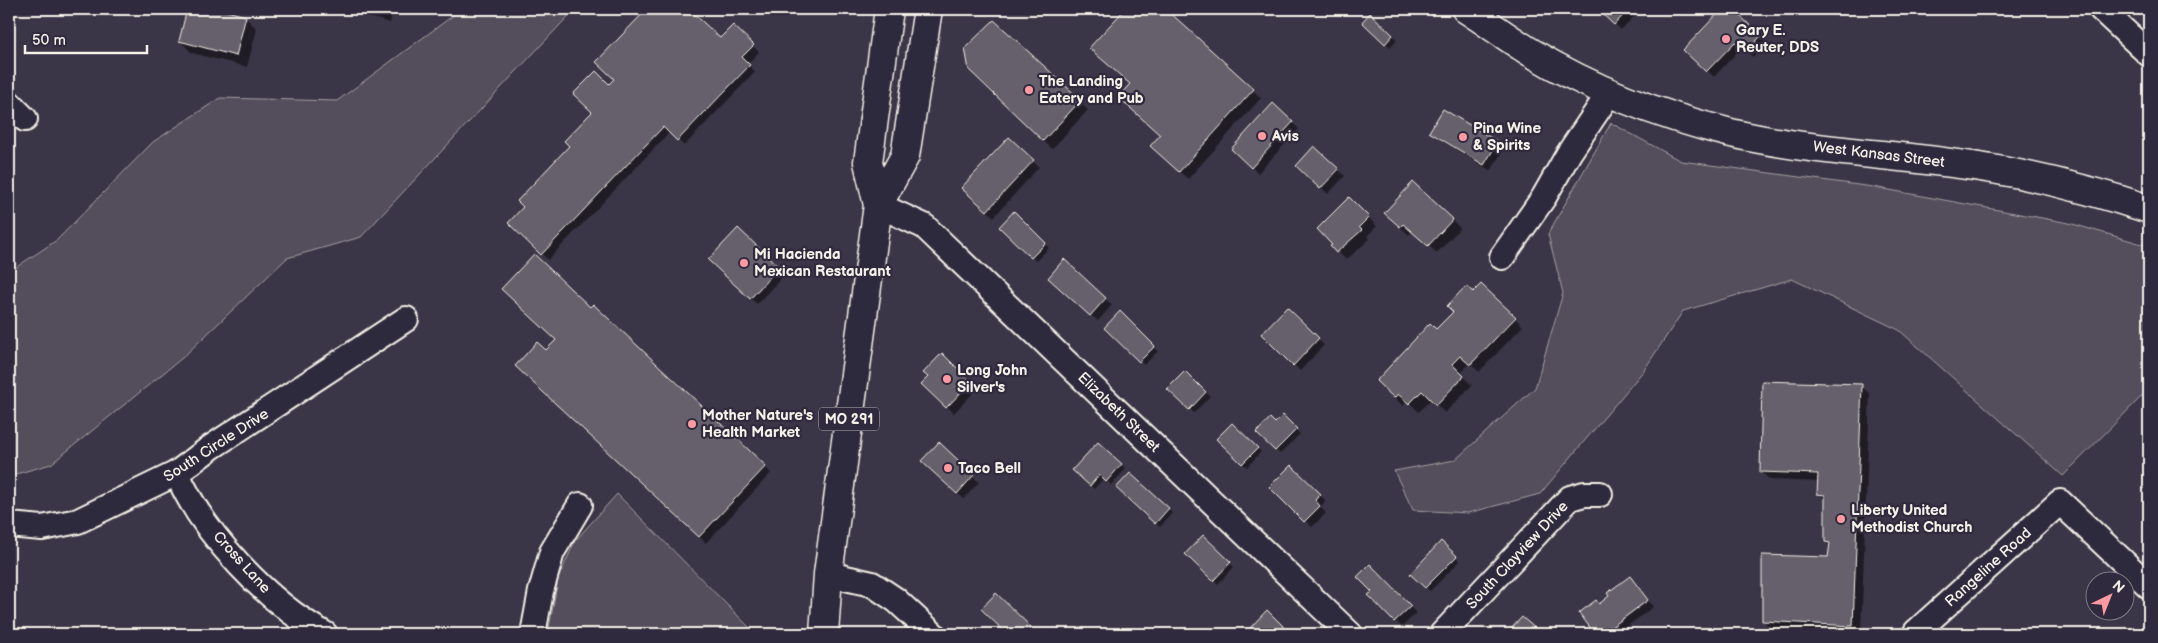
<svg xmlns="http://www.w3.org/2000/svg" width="2158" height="643" viewBox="0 0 2158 643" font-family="'Balsamiq Sans',sans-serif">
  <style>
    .green { fill: #534e5c; stroke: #a4a0a2 }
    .shadow { fill: #0007 }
    .building { fill: #65616c; stroke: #f4f1e8 }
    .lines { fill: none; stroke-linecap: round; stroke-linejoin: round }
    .minor-casing { stroke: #f4f1e8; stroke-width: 28 }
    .major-casing { stroke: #f4f1e8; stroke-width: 31 }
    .highway-casing { stroke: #f4f1e8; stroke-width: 31 }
    .minor { stroke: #2f2a3d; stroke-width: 24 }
    .major { stroke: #2f2a3d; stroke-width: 28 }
    .highway { stroke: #2f2a3d; stroke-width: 28 }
    .poi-dot { fill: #ff9aa2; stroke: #2f2a3d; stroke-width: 2 }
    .labels { text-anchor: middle; stroke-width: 4.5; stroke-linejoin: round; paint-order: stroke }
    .shield { fill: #2f2a3d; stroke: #b9b5b5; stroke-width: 1 }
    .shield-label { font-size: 14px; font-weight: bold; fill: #f4f1e8 }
    .poi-label { font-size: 15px; font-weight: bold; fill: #f4f1e8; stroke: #2f2a3d; text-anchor: start }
    .street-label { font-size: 15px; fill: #f4f1e8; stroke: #2f2a3d }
  </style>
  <rect width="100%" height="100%" fill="#3b3647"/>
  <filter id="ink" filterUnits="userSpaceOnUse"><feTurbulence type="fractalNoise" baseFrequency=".02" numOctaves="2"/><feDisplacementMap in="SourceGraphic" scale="10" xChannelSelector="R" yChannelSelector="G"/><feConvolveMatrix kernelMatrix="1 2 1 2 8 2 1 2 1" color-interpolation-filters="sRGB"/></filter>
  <g filter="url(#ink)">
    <g class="green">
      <path d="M462,9H575L361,237L287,258L182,358L51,464L9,476V272L57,240L153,142L220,98L337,101Z"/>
      <path d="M1611,123L1681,161L1873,187L2069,223L2149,246V397L2145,393L2063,476L1899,330L1792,279L1683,311L1644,370L1540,494L1468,513L1413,510L1394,471L1455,460L1535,388L1563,293L1548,234Z"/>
      <path d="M617,494L751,629L771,634H548L558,579L575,541Z"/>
    </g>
    <g class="shadow">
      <path d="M188,9H214L245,17L257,29L247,67L192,53L180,41Z"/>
      <path d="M350,9H393L390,23L355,13Z"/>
      <path d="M649,9H687L720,40L733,26L759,52L748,64L755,72L684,146L670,132L548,260L510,223L525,207L571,146L615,79L598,62Z"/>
      <path d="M1127,9H1164L1261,98L1188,179L1160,155L1162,136L1131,85L1091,48Z"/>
      <path d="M1599,9H1641L1621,30Z"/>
      <path d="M1724,9H1731L1766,43L1753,57L1742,47L1714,77L1685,50Z"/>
      <path d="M1370,15L1397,40L1390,47L1364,22Z"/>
      <path d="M994,22L1088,110L1052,149L979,79Z"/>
      <path d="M1273,105L1299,129L1258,173L1239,156Z"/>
      <path d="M1430,132L1497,143L1504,149L1491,171L1437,138Z"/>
      <path d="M1009,138L1039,167L994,217L969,194Z"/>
      <path d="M1314,148L1345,176L1328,194L1297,166Z"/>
      <path d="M1349,199L1377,226L1367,236L1370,239L1346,260L1332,246Z"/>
      <path d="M1014,213L1049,248L1036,261L1001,227Z"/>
      <path d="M1452,220L1460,228L1437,253L1412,231L1409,235L1394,221Z"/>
      <path d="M738,230L785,274L757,304L716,266Z"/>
      <path d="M1064,261L1112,305L1098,321L1056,284Z"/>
      <path d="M1481,285L1523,326L1479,372L1470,363L1460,374L1472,385L1445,413L1431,399L1419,412L1408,401L1403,406L1377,381L1436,331Z"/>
      <path d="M1287,309L1324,345L1300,371L1263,334Z"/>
      <path d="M1120,313L1158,351L1144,365L1106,328Z"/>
      <path d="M557,340L765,467L771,473L706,543L523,372Z"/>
      <path d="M942,355L977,389L954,413L923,384L929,377Z"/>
      <path d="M1185,372L1210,396L1194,413L1169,389Z"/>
      <path d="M1861,386L1870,394L1861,634L1772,629L1763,621L1830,558L1831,546L1826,542V501L1819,493V482L1770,480L1761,472Z"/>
      <path d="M1283,417L1300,434L1280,454L1258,433L1275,425Z"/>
      <path d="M1232,424L1261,452L1247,467L1218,439Z"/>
      <path d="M939,444L979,482L964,499L929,468Z"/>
      <path d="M1098,444L1126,469L1111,485L1104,478L1094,489L1074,470Z"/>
      <path d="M1291,467L1326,501L1320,507L1326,513L1312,527L1271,487Z"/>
      <path d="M1130,475L1172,513L1160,527L1121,492Z"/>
      <path d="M1203,537L1234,567L1218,584L1187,554Z"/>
      <path d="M1442,542L1460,561L1430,591L1412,574Z"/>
      <path d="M1370,566L1416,613L1402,627L1370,595L1373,592Z"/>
      <path d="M996,595L1035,633L1034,634H1009L982,608Z"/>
      <path d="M1649,601L1653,607L1617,634H1604Z"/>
      <path d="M1523,618L1536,631L1540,634H1508Z"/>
    </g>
    <g class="building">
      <path d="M187,9H219L246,16L236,56L179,41Z"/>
      <path d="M647,9H689L720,38L733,25L754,45L742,57L750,65L677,141L663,127L541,255L508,223L523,207L517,201L569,146L564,141L592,112L573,94L596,71L609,84L614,79L596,62Z"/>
      <path d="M1125,9H1166L1254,89L1179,172L1150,146L1160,135L1118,97L1130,84L1089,48Z"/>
      <path d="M1597,9H1629L1614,25Z"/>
      <path d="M1722,9H1733L1761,36L1746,52L1735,42L1706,72L1683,50Z"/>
      <path d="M1370,13L1393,35L1385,44L1362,22Z"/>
      <path d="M994,20L1081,100L1043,141L969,70L965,48Z"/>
      <path d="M1273,103L1293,122L1251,168L1231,149Z"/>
      <path d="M1443,109L1498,142L1484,165L1429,132Z"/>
      <path d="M1009,137L1034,160L987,211L961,188Z"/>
      <path d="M1314,146L1339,169L1320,189L1296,166Z"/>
      <path d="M1413,182L1453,219L1428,246L1403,224L1400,227L1384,213Z"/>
      <path d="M1349,197L1369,217L1359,227L1362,230L1336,253L1330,246L1332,245L1317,229Z"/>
      <path d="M1014,211L1046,243L1031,258L999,227Z"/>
      <path d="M738,228L779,267L750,299L708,260Z"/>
      <path d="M534,254L590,307L593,304L766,466L699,537L515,366L537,342L546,350L556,340L501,289Z"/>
      <path d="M1064,259L1106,298L1090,316L1048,278Z"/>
      <path d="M1481,284L1516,317L1470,365L1460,356L1452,364L1464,376L1436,405L1422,391L1409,404L1398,394L1394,398L1376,381L1430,323L1436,329L1453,312L1447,306L1466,286L1473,292Z"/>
      <path d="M1287,307L1319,338L1293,366L1261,334Z"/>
      <path d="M1120,311L1155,346L1139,362L1104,328Z"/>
      <path d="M942,353L971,382L946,408L921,384L928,377L923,373Z"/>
      <path d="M1185,371L1206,392L1189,410L1167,389Z"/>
      <path d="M1762,381L1862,384L1853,626L1762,621V555L1828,557L1830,543L1825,542V495L1817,494L1818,474L1760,472Z"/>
      <path d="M1283,415L1297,429L1275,451L1256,433L1270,418L1275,423Z"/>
      <path d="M1232,423L1258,448L1242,464L1216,439Z"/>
      <path d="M939,442L974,475L957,494L921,461Z"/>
      <path d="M1098,442L1122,464L1106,482L1099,475L1090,486L1072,470Z"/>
      <path d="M1291,465L1321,494L1315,500L1320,506L1304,522L1269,487Z"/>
      <path d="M1130,473L1169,508L1155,524L1116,488Z"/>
      <path d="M1203,535L1231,562L1213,581L1185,554Z"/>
      <path d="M1441,541L1457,556L1425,588L1410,574Z"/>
      <path d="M1370,564L1411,606L1394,622L1368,595L1372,592L1357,577Z"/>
      <path d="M1630,576L1648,600L1602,634H1595L1579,613L1596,600L1599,604L1609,596L1607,593Z"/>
      <path d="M996,593L1032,628L1026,634H1007L981,609Z"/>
      <path d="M1267,610L1290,633L1289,634H1257L1250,628Z"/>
      <path d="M1522,617L1537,630L1533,634H1506Z"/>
    </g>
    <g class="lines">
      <defs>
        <g id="minor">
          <path d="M2101,9L2149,54"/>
          <path d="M9,103L25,119"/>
          <path d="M878,205L924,226L1350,634"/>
          <path d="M1502,257L1544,197L1569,153L1610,92"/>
          <path d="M177,473C202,533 268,603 325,634"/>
          <path d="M9,525L42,528L78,521L177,473L210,448L406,319"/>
          <path d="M828,574L872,584L896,600L933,634"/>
          <path d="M533,634L541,591L552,552L580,505"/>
          <path d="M1442,634L1570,498L1584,494H1600"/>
          <path d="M1918,634L1916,632L2060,502L2149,586"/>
        </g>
        <path id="major" d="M1466,9C1488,23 1509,39 1532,53C1593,90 1662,116 1731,133C1802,150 1878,153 1951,163C2018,171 2085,188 2149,209"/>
        <g id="highway">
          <path d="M878,205L905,156L928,9"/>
          <path d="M824,634L828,574L878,205L868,162L889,9"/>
        </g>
      </defs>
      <use href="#minor" class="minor-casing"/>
      <use href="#major" class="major-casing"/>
      <use href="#highway" class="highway-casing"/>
      <use href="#minor" class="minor"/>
      <use href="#major" class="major"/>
      <use href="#highway" class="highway"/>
    </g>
  </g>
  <g class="poi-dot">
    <circle cx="1726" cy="39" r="5"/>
    <circle cx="1029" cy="90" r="5"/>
    <circle cx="1262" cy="136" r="5"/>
    <circle cx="1463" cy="137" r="5"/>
    <circle cx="744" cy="263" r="5"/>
    <circle cx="947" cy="379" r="5"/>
    <circle cx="692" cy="424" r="5"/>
    <circle cx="948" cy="468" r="5"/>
    <circle cx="1841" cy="519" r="5"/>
  </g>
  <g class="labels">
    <rect class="shield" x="819" y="407.5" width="60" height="23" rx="4"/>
    <g class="shield-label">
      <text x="849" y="424">MO 291</text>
    </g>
    <g class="poi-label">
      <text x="1736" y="35">Gary E.<tspan x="1736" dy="17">Reuter, DDS</tspan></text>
      <text x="1039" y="86">The Landing<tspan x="1039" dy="17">Eatery and Pub</tspan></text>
      <text x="1473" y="133">Pina Wine<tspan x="1473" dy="17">&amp; Spirits</tspan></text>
      <text x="1272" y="141">Avis</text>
      <text x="754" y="259">Mi Hacienda<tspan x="754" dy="17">Mexican Restaurant</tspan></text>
      <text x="957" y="375">Long John<tspan x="957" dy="17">Silver's</tspan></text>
      <text x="702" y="420">Mother Nature's<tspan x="702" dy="17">Health Market</tspan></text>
      <text x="958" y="473">Taco Bell</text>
      <text x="1851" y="515">Liberty United<tspan x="1851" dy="17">Methodist Church</tspan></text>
    </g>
    <g class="street-label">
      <text transform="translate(1879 154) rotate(7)" y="5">West Kansas Street</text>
      <text transform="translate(1119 412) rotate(44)" y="5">Elizabeth Street</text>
      <text transform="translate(216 445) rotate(-33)" y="5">South Circle Drive</text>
      <text transform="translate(1517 555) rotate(-47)" y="5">South Clayview Drive</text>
      <text transform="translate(242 562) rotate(48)" y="5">Cross Lane</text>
      <text transform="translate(1988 567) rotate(-42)" y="5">Rangeline Road</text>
    </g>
  </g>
  <rect width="2158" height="643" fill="none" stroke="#2f2a3d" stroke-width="30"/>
  <rect x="15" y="15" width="2128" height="613" fill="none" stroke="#f4f1e8" stroke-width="2" filter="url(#ink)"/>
  <g transform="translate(2110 596) rotate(43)"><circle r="24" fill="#2f2a3d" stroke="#7e7a81"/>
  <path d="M0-4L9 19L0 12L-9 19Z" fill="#ff9aa2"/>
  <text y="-8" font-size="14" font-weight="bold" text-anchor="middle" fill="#f4f1e8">N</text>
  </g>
  <path d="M25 45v8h122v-8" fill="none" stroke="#f4f1e8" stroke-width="2.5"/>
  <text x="32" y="45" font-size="15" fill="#f4f1e8" stroke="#2f2a3d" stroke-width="4" paint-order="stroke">50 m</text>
</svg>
